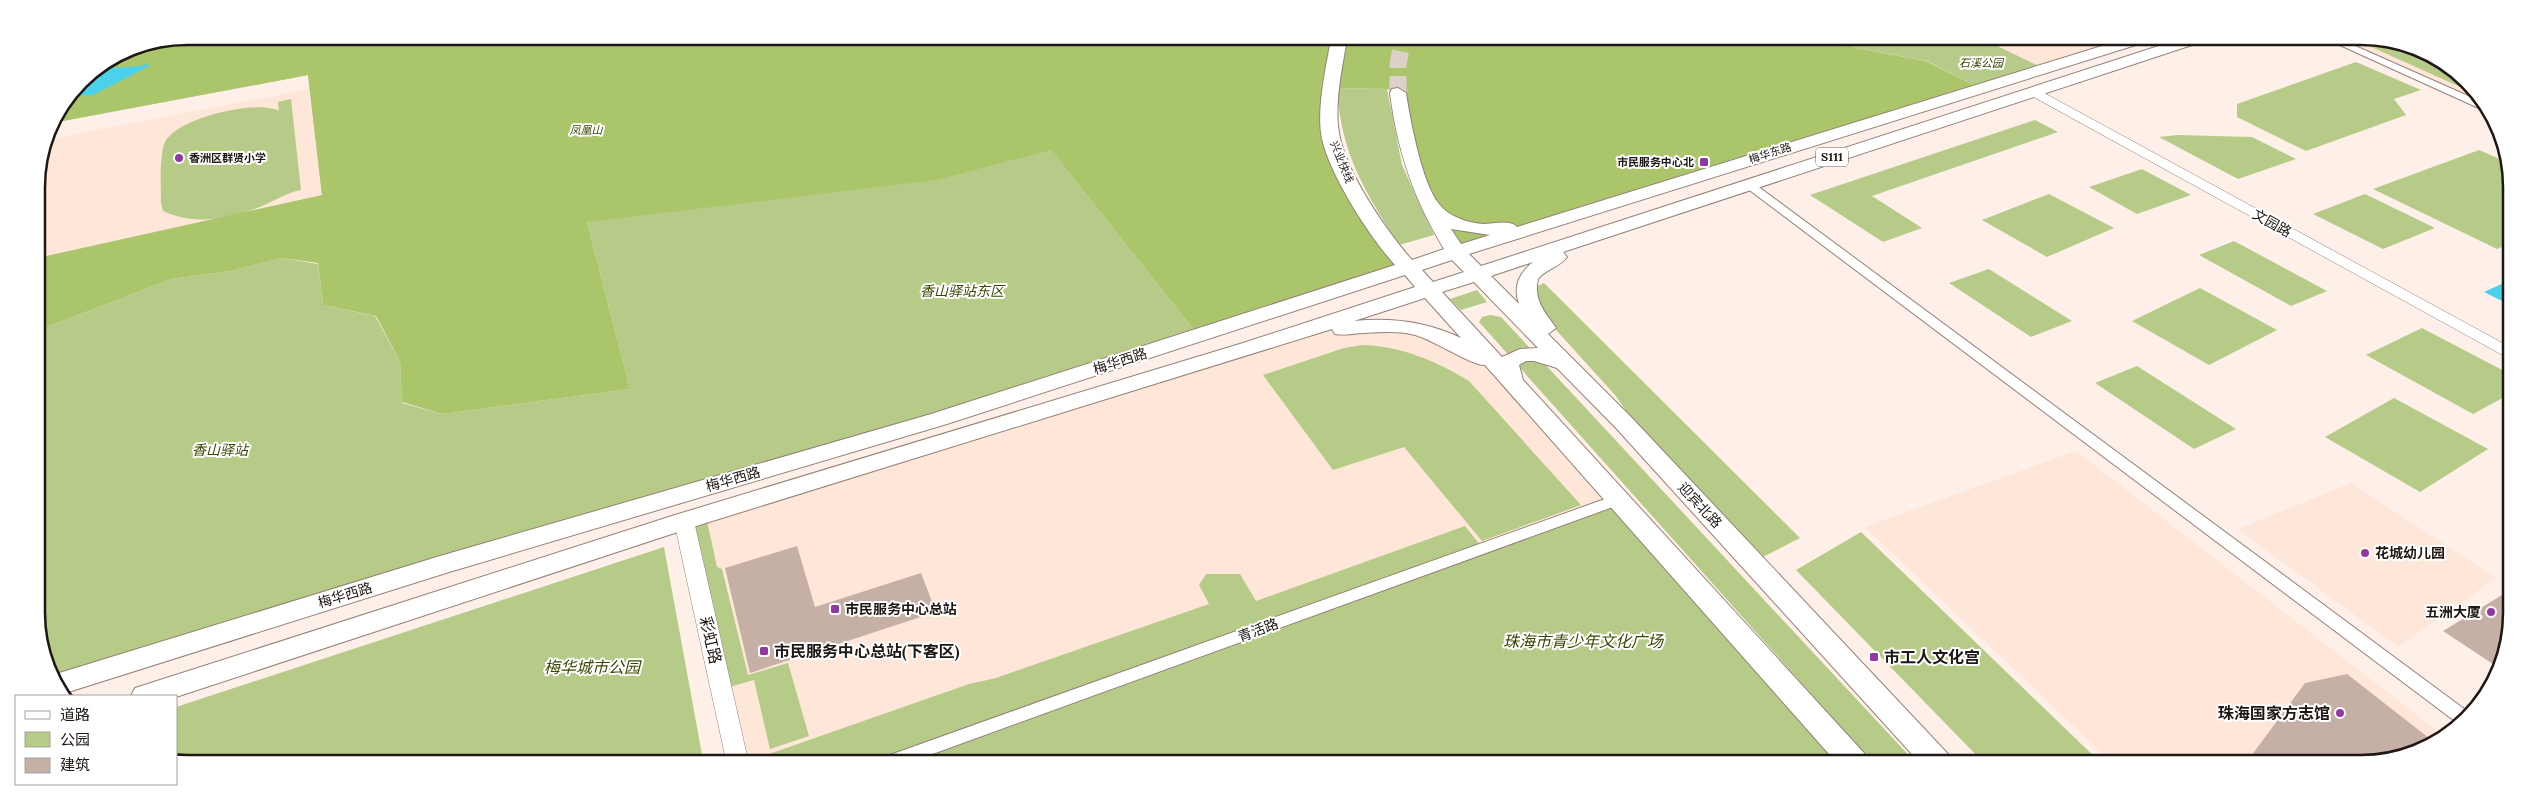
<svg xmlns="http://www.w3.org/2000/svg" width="2548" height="800" viewBox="0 0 2548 800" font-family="Lora,'Noto Sans SC',serif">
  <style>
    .built { fill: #fee6d8 }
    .green { fill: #b6cb87 }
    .forest { fill: #abc56b }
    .water { fill: #4bd1ec }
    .building { fill: #c6afa4 }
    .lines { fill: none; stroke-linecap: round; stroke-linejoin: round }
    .primary-tunnel { stroke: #ddcfc9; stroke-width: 17; stroke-dasharray: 17 8; stroke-linecap: butt }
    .minor-casing { stroke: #958176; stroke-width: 2 }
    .tertiary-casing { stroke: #958176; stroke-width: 1 }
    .primary-casing { stroke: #958176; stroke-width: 2 }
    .minor { fill: #fff; fill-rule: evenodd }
    .tertiary { fill: #fff; fill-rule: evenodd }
    .primary { fill: #fff; fill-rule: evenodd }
    .poi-dot { fill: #9238a3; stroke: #fff; stroke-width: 2 }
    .labels { text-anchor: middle; stroke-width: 4; stroke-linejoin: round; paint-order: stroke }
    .far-park-label { font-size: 11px; font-style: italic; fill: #384701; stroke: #fff }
    .far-street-label { font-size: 11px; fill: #1f1713; stroke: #fff }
    .far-poi-label { font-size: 11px; font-weight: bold; fill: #1f1713; stroke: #fff; text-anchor: start }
    .shield { fill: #fff; stroke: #625d5a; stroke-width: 1 }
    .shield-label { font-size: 12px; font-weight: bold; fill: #1f1713 }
    .street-label { font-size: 14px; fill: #1f1713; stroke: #fff }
    .park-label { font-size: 14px; font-style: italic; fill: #384701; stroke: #fff }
    .poi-label { font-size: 14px; font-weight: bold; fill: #1f1713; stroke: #fff; text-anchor: start }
    .near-street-label { font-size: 16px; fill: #1f1713; stroke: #fff }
    .near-park-label { font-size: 16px; font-style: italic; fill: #384701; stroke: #fff }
    .near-poi-label { font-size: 16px; font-weight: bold; fill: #1f1713; stroke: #fff; text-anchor: start }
    .rim { fill: none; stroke: #1f1713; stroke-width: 2.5 }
  </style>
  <rect width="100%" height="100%" fill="#fef0e9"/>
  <g class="built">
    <path d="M1986,40L2133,41L2041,67Z"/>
    <path d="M2347,41H2400L2468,81L2482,101Z"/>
    <path d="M309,89L322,195L37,258V177L45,140Z"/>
    <path d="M1410,327L1503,372L1619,499L895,760H738L684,521L1317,333L1338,329Z"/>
    <path d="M2076,451L2444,736L2418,752L2371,763H2112L1865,527Z"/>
    <path d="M2351,483L2496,578L2398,647L2238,529Z"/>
  </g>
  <g class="green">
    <path d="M187,36L1538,39L1051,150L1198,335L56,685L39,642L37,331L171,279L230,271L282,258L318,264L323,305L375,316L400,361L402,403L442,414L630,389L587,222L322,195L308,75L52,123L81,80L130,48Z"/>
    <path d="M1841,40H1985L2041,67L1978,87L1927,61L1856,48Z"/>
    <path d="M2358,41H2400L2468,81L2478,95Z"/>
    <path d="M2356,62L2421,90L2394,99L2406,115L2306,151L2237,117V104Z"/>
    <path d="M1337,88L1387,89L1402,165L1434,235L1399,245C1364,190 1341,154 1337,88Z"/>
    <path d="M291,99L301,190C286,193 276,200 262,206C231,219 194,226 163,211L161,203C161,187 159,156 165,142C177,118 257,99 279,111L278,102Z"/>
    <path d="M2035,120L2058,132L1872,196L1922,228L1883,242L1810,195Z"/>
    <path d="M2178,135L2252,137L2296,159L2238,179L2159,137Z"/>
    <path d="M2479,150L2509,163V244L2497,249L2373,189Z"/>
    <path d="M2142,169L2191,195L2137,214L2089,187Z"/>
    <path d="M2049,194L2114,228L2047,257L1982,220Z"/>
    <path d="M2365,194L2435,228L2383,249L2313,214Z"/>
    <path d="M2234,241L2327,291L2291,306L2199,255Z"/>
    <path d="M1989,269L2072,321L2031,337L1949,283Z"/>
    <path d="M1544,283L1800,538L1761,558L1633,421L1615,395L1537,309L1533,288Z"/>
    <path d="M2200,288L2277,330L2209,365L2132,321Z"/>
    <path d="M1477,290L1487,302L1461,310L1450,299Z"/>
    <path d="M1490,315L1501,317L1915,762H1872L1479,322L1482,317Z"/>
    <path d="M2422,328L2508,373V395L2473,414L2366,355Z"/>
    <path d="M1362,345C1401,346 1436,361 1469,381L1581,505L1482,541L1404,447L1333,470L1263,375L1344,348Z"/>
    <path d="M2137,366L2236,429L2194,449L2095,383Z"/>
    <path d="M2394,398L2488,449L2420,492L2325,437Z"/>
    <path d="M1619,499L1850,762L897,760Z"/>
    <path d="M706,516L717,567L722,569L748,675L788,663L809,736L770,749L754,680L726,688L687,522Z"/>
    <path d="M1465,526L1481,546L885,760H752L969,684L996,678L1209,604L1199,585L1206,574H1240L1256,601Z"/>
    <path d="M1861,532L2101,763H1984L1796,570Z"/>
    <path d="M664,547L703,760L176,759V707Z"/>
  </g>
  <path class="forest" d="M187,36L1841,40L1856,48L1926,61L1978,87L1456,252L1418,182L1398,93L1387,89L1337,88L1331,138L1408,268L1198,335L1051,150L936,180L587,222L630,389L442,414L402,402L400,361L376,316L323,305L318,263L282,258L230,271L171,279L37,331V258L322,195L308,75L52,123L81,80L130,48Z"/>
  <g class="water">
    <path d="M149,64V66L93,95L70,96C96,57 109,73 149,64Z"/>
    <path d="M2508,281V304L2484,292Z"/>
  </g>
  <g class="building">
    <path d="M797,546L815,607L921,573L936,612L750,673L725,568Z"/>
    <path d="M2507,592V652L2499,668L2443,631Z"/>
    <path d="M2347,674L2434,742L2418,752L2371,763H2246L2305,683Z"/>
  </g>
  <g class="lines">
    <path class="primary-tunnel" d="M1398,93V64L1403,39"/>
    <defs>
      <g id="minor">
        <path d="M2331,41H2344L2484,103L2489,111L2483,110Z"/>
        <path d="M1748,181L1752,182L2471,714L2460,725L1744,186L1742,184Z"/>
        <path d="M1619,494L1624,495L1626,499L1624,503L916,760H887L890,755Z"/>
      </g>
      <g id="tertiary">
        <path d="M2035,88L2508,346V358L2030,95L2029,92L2030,89Z"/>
        <path d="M684,514L691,516L694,521L748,760H726L674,521L677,516Z"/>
      </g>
      <path id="primary" d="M1331,39H1347C1342,69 1333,108 1340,138C1348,175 1387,232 1412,260L1444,249C1414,200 1397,150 1390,93L1392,89L1398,88L1406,93C1410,119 1422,184 1439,204C1449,217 1468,223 1484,224C1493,224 1510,219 1517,227L2118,41H2141L2139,44L1469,254L1481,266L2174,41H2197L2195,44L1563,252L1567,257C1560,267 1546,269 1538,279C1533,300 1545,312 1556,328L1548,334L1632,418L1948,754L1952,763L1919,762L1616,428L1557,368L1534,361H1526L1519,365L1523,380L1864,753L1868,762H1836L1485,365C1472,366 1434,340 1415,335C1399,331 1382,332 1365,333C1354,333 1345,336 1335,334L1332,329L693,527L176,697L131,696L135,688L675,515L1243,343L1415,287L1405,275L947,424L446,573L62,694L50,676L56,674L440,556L931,414L1395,265C1369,236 1331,177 1322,139C1316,109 1326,68 1331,39ZM1451,229L1490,235L1461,244ZM1452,260L1464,272L1433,282L1422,270ZM1533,262C1519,273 1513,287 1519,304L1491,276ZM1474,282L1538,348L1520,349L1502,357L1442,292ZM1425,298L1461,338C1428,322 1391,317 1354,321Z"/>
    </defs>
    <use href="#minor" class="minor-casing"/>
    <use href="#tertiary" class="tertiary-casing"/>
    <use href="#primary" class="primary-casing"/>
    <use href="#minor" class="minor"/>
    <use href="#tertiary" class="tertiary"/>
    <use href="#primary" class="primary"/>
  </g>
  <g class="poi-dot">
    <circle cx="179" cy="158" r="5"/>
    <rect x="1699" y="157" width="10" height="10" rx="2.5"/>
    <circle cx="2365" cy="553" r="5"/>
    <rect x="830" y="604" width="10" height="10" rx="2.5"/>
    <circle cx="2491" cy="612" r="5"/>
    <rect x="759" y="646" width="10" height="10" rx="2.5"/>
    <rect x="1869" y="652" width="10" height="10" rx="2.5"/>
    <circle cx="2340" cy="713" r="5"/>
  </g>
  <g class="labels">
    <g class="far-park-label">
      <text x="1981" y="67">石溪公园</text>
      <text x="586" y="134">凤凰山</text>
    </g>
    <g class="far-street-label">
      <text transform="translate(1770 153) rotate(-18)" y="4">梅华东路</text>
      <text transform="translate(1342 162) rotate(68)" y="4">兴业快线</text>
    </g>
    <g class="far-poi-label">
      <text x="189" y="162">香洲区群贤小学</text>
      <text x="1694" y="166" text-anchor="end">市民服务中心北</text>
    </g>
    <rect class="shield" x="1816" y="147.5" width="32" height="19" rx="4"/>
    <g class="shield-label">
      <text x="1832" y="161">S111</text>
    </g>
    <g class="street-label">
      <text transform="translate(2272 223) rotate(29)" y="5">文园路</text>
      <text transform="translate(1120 361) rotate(-18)" y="5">梅华西路</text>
      <text transform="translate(733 479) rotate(-16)" y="5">梅华西路</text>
      <text transform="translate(1700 505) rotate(47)" y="5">迎宾北路</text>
      <text transform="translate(345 595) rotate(-17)" y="5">梅华西路</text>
      <text transform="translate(1258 630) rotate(-20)" y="5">青活路</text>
    </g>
    <g class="park-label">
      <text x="962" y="296">香山驿站东区</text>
      <text x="220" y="455">香山驿站</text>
    </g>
    <g class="poi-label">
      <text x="2375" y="558">花城幼儿园</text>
      <text x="845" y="614">市民服务中心总站</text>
      <text x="2481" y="617" text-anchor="end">五洲大厦</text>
    </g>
    <g class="near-street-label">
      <text transform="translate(711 640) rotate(77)" y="6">彩虹路</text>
    </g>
    <g class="near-park-label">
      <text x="1583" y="647">珠海市青少年文化广场</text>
      <text x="592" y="673">梅华城市公园</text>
    </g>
    <g class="near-poi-label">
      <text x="774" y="657">市民服务中心总站(下客区)</text>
      <text x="1884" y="663">市工人文化宫</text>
      <text x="2330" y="719" text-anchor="end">珠海国家方志馆</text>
    </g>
  </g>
  <path d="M0 0H2548V800H0ZM187 45H2361A142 142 0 0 1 2503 187V613A142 142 0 0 1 2361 755H187A142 142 0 0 1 45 613V187A142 142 0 0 1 187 45Z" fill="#fff" fill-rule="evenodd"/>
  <path class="rim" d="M187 45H2361A142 142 0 0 1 2503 187V613A142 142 0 0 1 2361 755H187A142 142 0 0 1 45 613V187A142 142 0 0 1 187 45Z"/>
  <rect x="15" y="695" width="162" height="90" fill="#ffffff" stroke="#a5a2a1"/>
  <rect x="25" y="711" width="25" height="8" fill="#ffffff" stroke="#a5a2a1"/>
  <text x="60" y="720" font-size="15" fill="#1f1713">道路</text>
  <rect x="25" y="732" width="25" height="15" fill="#b6cb87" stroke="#a5a2a1"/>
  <text x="60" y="745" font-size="15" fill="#1f1713">公园</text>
  <rect x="25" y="758" width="25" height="15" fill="#c6afa4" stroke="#a5a2a1"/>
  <text x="60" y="770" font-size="15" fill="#1f1713">建筑</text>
</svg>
